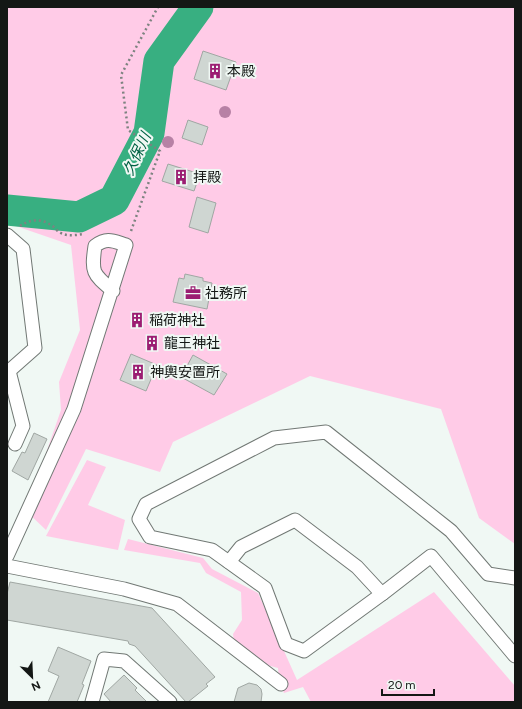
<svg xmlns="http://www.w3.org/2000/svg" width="522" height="709" viewBox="0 0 522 709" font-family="Figtree,'Noto Sans JP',sans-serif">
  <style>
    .green { fill: #ffcbe7 }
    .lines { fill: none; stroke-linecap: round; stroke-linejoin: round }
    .river { stroke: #38af81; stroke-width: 31 }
    .building { fill: #cfd6d2; stroke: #a0a7a3 }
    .street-casing { stroke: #717874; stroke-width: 15 }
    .path { stroke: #7d8380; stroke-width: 2.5; stroke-dasharray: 2 3; stroke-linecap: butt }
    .street { stroke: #fff; stroke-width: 13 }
    .tree { fill: #b781a5 }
    .labels { text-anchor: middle; stroke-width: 4; stroke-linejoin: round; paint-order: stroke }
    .poi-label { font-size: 14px; fill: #141715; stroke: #f0f8f4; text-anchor: start }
    .water-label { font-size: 15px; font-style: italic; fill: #006143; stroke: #f0f8f4 }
  </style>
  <rect width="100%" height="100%" fill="#f0f8f4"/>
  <g class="green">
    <path d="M7,7H515V544L479,518L441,409L310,376L173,442L160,472L86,449L46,530L26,511L61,410L59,382L80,330L71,245L7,223Z"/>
    <path d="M87,460L106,467L88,505L125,520L118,550L46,536Z"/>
    <path d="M128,539L203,558L212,569L258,593L297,680L434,592L515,686V702H311L303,687L284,693L279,683L278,668L263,664L234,642L233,634L242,620L241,592L206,573L200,563L124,550Z"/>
  </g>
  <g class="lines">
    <path class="river" d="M7,210L79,217L114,200L149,133L159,61L198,7"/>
  </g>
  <g class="building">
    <path d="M203,51L236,62L226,90L194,79Z"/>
    <path d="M188,120L208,127L202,145L182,138Z"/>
    <path d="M168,164L200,174L194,191L162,181Z"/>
    <path d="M197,197L216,203L208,233L189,227Z"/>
    <path d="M185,274L203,278V281L212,283L207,309L173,302L179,278L184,279Z"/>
    <path d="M131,354L157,365L146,391L120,380Z"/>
    <path d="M193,355L227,374L214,395L181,377Z"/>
    <path d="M34,433L47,439L28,480L12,471L22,452L25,453Z"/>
    <path d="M10,582L152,608L215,677L206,684L208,686L188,702H186L135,646L129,644L128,641L7,620V594Z"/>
    <path d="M58,647L91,661L82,684L84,685L77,702H48L59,676L48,671Z"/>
    <path d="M124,675L137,688L135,690L147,702H111L104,694Z"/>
    <path d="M249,683L257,685L261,689L262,694L261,702H234L238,688Z"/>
  </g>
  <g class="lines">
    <defs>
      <g id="street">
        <path d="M7,235L23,249L35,348L9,371H7"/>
        <path d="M9,371L23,426L15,444"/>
        <path d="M7,556L74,409L126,245C113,241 107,237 95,246C91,273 93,274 113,291"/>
        <path d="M229,562L241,547L295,520L357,567L382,594"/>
        <path d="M7,566L124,589L177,604L281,684"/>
        <path d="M515,578L488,574L451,531L326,432L274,438L146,504L139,519L150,537L212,550L265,588L286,644L304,651L382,594L431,556L515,656"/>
        <path d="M92,702L104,659L124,661L170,702"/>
      </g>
    </defs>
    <use href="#street" class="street-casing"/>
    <g class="path">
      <path d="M20,226C30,219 42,218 52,226C55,227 57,231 59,232C67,237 76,235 84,234"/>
      <path d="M131,231L160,151L128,130L121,75L158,7"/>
    </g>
    <use href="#street" class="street"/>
  </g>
  <g class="tree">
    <circle cx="225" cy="112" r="6"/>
    <circle cx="168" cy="142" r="6"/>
  </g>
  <defs>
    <symbol id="building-bare" viewBox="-9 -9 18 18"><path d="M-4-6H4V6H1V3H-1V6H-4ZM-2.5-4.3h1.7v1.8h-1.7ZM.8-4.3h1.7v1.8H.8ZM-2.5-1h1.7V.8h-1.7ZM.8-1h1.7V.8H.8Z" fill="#9b1d72" stroke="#f0f8f4" stroke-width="2.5" paint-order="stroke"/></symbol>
    <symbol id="office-bare" viewBox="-9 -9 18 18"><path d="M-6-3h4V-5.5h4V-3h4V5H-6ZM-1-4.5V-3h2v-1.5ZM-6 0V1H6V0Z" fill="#9b1d72" stroke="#f0f8f4" stroke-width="2.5" paint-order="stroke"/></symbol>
  </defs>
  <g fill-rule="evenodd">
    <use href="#building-bare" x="204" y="60" width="22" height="22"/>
    <use href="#building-bare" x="170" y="166" width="22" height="22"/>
    <use href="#office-bare" x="182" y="282" width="22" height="22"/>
    <use href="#building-bare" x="126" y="309" width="22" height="22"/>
    <use href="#building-bare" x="141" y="332" width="22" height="22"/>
    <use href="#building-bare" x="127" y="361" width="22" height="22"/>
  </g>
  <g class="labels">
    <g class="poi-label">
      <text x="227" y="76">本殿</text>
      <text x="193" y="182">拝殿</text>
      <text x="205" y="298">社務所</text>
      <text x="149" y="325">稲荷神社</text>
      <text x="164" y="348">龍王神社</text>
      <text x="150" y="377">神輿安置所</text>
    </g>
    <g class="water-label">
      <text transform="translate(137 154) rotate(-65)" y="5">久保川</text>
    </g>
  </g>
  <rect width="522" height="709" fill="none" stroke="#141715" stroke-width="16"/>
  <g transform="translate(32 677) rotate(156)" stroke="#f0f8f4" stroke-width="3" paint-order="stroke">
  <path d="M0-3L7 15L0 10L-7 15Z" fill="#141715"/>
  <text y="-6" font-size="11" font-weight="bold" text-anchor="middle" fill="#141715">N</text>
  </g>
  <path d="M382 689v6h52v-6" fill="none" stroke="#141715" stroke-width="2"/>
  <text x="388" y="689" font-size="12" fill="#141715" stroke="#f0f8f4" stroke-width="3" paint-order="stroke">20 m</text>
</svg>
